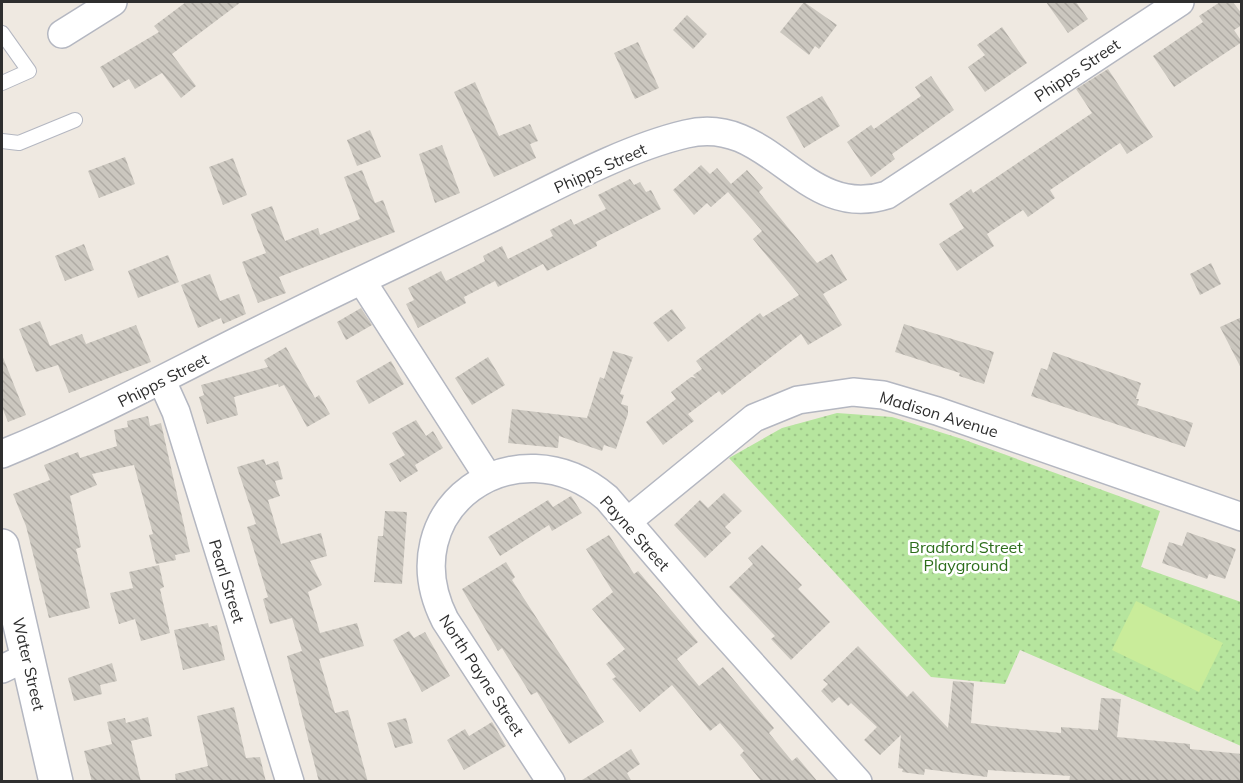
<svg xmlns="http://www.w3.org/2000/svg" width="1243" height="783" viewBox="0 0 1243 783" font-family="Mulish,sans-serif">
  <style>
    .grass { fill: url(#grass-dots) }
    .pitch { fill: #c9ec9a }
    .building { fill: url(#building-back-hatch) }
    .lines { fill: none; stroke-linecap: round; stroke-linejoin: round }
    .lane-casing { stroke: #b4b7c1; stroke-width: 16 }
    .street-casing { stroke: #b4b7c1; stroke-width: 30 }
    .secondary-casing { stroke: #b4b7c1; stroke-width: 36 }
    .lane { stroke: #fff; stroke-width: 14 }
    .street { stroke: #fff; stroke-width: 27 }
    .secondary { stroke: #fff; stroke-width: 33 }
    .labels { text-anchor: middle; stroke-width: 5; stroke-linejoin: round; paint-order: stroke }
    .street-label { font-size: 16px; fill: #2e2e2e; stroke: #fff }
    .park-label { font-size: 16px; fill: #2c6e1b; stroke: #fff }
  </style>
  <defs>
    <pattern id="grass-dots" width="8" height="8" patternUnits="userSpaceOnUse" patternTransform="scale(1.5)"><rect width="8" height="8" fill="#b6e59e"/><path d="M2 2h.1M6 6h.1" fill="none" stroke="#9dc588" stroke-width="1.8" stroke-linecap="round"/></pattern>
    <pattern id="building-back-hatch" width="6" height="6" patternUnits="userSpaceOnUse" patternTransform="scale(1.5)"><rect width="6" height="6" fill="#cbc7bf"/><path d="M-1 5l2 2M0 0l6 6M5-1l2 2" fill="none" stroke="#afaba4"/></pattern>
  </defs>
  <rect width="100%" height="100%" fill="#efe9e1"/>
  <path class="grass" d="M837,413L892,417L962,439L1160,511L1141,567L1241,602V746L1020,650L1005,684L931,677L729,458L782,428Z"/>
  <path class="pitch" d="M1136,601L1223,643L1199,692L1112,650Z"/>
  <g class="building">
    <path d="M186,2H241L172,54L196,86L181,98L162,73L135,89L129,79L113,88L100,67L159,32L154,26Z"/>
    <path d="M804,2L837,25L819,49L815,46L809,55L780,32Z"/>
    <path d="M1046,2H1076L1088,19L1068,33Z"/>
    <path d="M1220,2H1233L1242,14V25L1234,30L1242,42L1174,87L1153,56L1203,22L1199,16Z"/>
    <path d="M687,15L707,34L693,49L673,30Z"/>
    <path d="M1002,27L1027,63L985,92L968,67L985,55L977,45Z"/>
    <path d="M638,42L659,88L635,99L614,53Z"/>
    <path d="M1108,69L1153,137L1127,154L1120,143L1050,190L1055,198L1028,217L1023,210L987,234L994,246L957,271L939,244L964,228L949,204L971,189L973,193L1092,113L1076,89Z"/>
    <path d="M931,76L954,110L892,154L895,159L871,177L847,142L871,125L874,129L921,96L915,87Z"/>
    <path d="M475,82L499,136L530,124L538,141L530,144L536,158L494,177L454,92Z"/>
    <path d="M822,96L840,126L804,148L786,117Z"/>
    <path d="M370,130L381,157L357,166L347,140Z"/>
    <path d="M442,145L460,193L435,203L419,154Z"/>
    <path d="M125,157L135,184L99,198L88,171Z"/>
    <path d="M233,158L247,195L223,205L209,167Z"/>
    <path d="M701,165L710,174L717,168L731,184L747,170L763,188L759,192L817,263L832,254L847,280L823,294L842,325L808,345L801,334L722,395L719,391L688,414L694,421L663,445L646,422L676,399L671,392L691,377L696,378L693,375L702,369L696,361L760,313L763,317L799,295L753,239L762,231L728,192L711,207L707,203L694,215L673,190Z"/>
    <path d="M362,170L375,203L383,200L395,232L279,277L286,293L258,303L242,262L266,253L251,214L272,206L285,241L318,228L320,235L360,219L344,177Z"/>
    <path d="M630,179L634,185L640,182L646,192L651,190L661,209L596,242L597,246L547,271L543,264L498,287L495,281L464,297L466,303L418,328L406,304L414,300L408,288L441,271L446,281L485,261L483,256L502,246L508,259L553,236L550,230L571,219L574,225L606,209L598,195Z"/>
    <path d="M84,244L94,270L65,281L55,256Z"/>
    <path d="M168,255L179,282L138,298L128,271Z"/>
    <path d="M1211,263L1221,284L1200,295L1190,274Z"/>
    <path d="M210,274L220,301L239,294L246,314L223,324L221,318L198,328L181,285Z"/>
    <path d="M361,308L372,325L346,340L337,322Z"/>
    <path d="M672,309L686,328L668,342L653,323Z"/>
    <path d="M1242,317V370L1220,327Z"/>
    <path d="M40,321L50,346L82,334L86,344L136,325L151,362L69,393L58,365L36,372L19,329Z"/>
    <path d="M904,324L994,352L984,384L959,376L960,373L895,352Z"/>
    <path d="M286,347L315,398L319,395L330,414L307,427L284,385L279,387L278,384L234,397L238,415L207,424L199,397L204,395L201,385L268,367L264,360Z"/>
    <path d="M613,351L633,357L620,394L624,395L621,404L628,406V414L616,449L604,445L602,451L559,436L558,448L508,443L512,409L587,418L600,377L604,379Z"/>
    <path d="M1053,352L1141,383L1136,399H1139L1137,405L1193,423L1185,447L1031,396L1041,368L1047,370Z"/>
    <path d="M2,355L26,415L8,422L2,407Z"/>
    <path d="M488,357L505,385L472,405L455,378Z"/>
    <path d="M391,361L404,384L369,404L356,381Z"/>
    <path d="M148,416L150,426L161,423L190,552L175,555L176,560L156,564L149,535L153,534L134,465L92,474L97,485L70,496L81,547L76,549L90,608L49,618L26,526L13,494L50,480L44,465L78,452L80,458L117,446L114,430L128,427L127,421Z"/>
    <path d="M416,420L426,436L433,431L443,448L415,465L418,471L400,482L389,464L405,455L392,433Z"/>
    <path d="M264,459L266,465L278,461L283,479L275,481L280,496L268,500L281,544L321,533L327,556L310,561L322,585L308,592L320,633L357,623L364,646L319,659L335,713L348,710L368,782H319L287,656L302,651L292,618L270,624L263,599L268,597L247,527L256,524L237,467Z"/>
    <path d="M724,493L742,511L725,527L731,533L705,558L674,525L700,500L708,508Z"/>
    <path d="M571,496L582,513L552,531L549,525L500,556L488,537L548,500L553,507Z"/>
    <path d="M385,511L407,512L402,584L374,582L378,536H383Z"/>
    <path d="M1187,532L1236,549L1225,579L1209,574L1207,579L1162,563L1169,542L1182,546Z"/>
    <path d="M609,535L634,574L638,571L698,642L677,659L699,686L723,667L774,728L769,733L792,761L797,757L818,782H762L740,755L744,751L720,723L710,731L672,685L640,712L612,679L616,677L606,664L625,649L592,609L613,592L586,549Z"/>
    <path d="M762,545L802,585L798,589L830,622L791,660L771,639L775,636L729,587L753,564L748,558Z"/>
    <path d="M506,562L515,577L512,580L604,722L569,744L537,692L531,695L502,648L498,651L462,589Z"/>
    <path d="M159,565L164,587L160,589L170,633L141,641L135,619L119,624L110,593L133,588L129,572Z"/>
    <path d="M208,623L209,627L217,625L225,660L183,670L174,630Z"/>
    <path d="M409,631L414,638L425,632L450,676L422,692L393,640Z"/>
    <path d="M858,646L907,697L913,691L948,728L953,681L974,683L971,723L992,726L1061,733V727L1098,730L1101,698L1121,699L1117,737L1190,744V749L1242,754V782H1069L1070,776L988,770L987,777L925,769L924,775L902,772L903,769L898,768L901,735L880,755L864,740L877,727L851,703L848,706L839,697L832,703L821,691L828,684L823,680Z"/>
    <path d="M112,663L117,681L100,685L102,694L74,701L68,678Z"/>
    <path d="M234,707L246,758L260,757L266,782H176L175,774L208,766L197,716Z"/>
    <path d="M148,717L152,736L131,741L141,782H92L84,751L112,744L107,722L125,718L126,723Z"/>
    <path d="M406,718L413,743L395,748L387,723Z"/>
    <path d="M492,722L506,746L464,770L447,740L465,729L469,736Z"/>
    <path d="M631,749L640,764L627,773L632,782H579Z"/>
  </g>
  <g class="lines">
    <defs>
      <g id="lane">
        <path d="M2,33L29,71L2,83"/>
        <path d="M2,141L19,143L75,120"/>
      </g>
      <g id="street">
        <path d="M62,34L113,2"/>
        <path d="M362,281L488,477"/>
        <path d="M162,381L176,412L290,782"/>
        <path d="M2,454C98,415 187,365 280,320C346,287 413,256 479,224C543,194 618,150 686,134C770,113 803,222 887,195L1180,2"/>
        <path d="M628,521L754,418L798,400L853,392L883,395L937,411L1242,517"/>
        <path d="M2,669L27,657"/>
        <path d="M551,782L445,620C389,509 516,420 607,498L711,619L858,782"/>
      </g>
      <path id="secondary" d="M2,546L56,782"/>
    </defs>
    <use href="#lane" class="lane-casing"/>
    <use href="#street" class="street-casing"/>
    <use href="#secondary" class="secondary-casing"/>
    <use href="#lane" class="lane"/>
    <use href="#street" class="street"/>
    <use href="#secondary" class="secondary"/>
  </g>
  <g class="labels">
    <g class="street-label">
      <text transform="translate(1077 70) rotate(-34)" y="6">Phipps Street</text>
      <text transform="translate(600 168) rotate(-24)" y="6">Phipps Street</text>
      <text transform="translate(163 380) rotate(-27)" y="6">Phipps Street</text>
      <text transform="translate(939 414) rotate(17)" y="6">Madison Avenue</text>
      <text transform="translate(635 533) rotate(48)" y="6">Payne Street</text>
      <text transform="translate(227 581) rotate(73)" y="6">Pearl Street</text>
      <text transform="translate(29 664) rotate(77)" y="6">Water Street</text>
      <text transform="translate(482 675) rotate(57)" y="6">North Payne Street</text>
    </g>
    <g class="park-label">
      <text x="966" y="553">Bradford Street<tspan x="966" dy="18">Playground</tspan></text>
    </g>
  </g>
  <rect width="1243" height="783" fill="none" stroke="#2e2e2e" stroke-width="6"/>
</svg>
